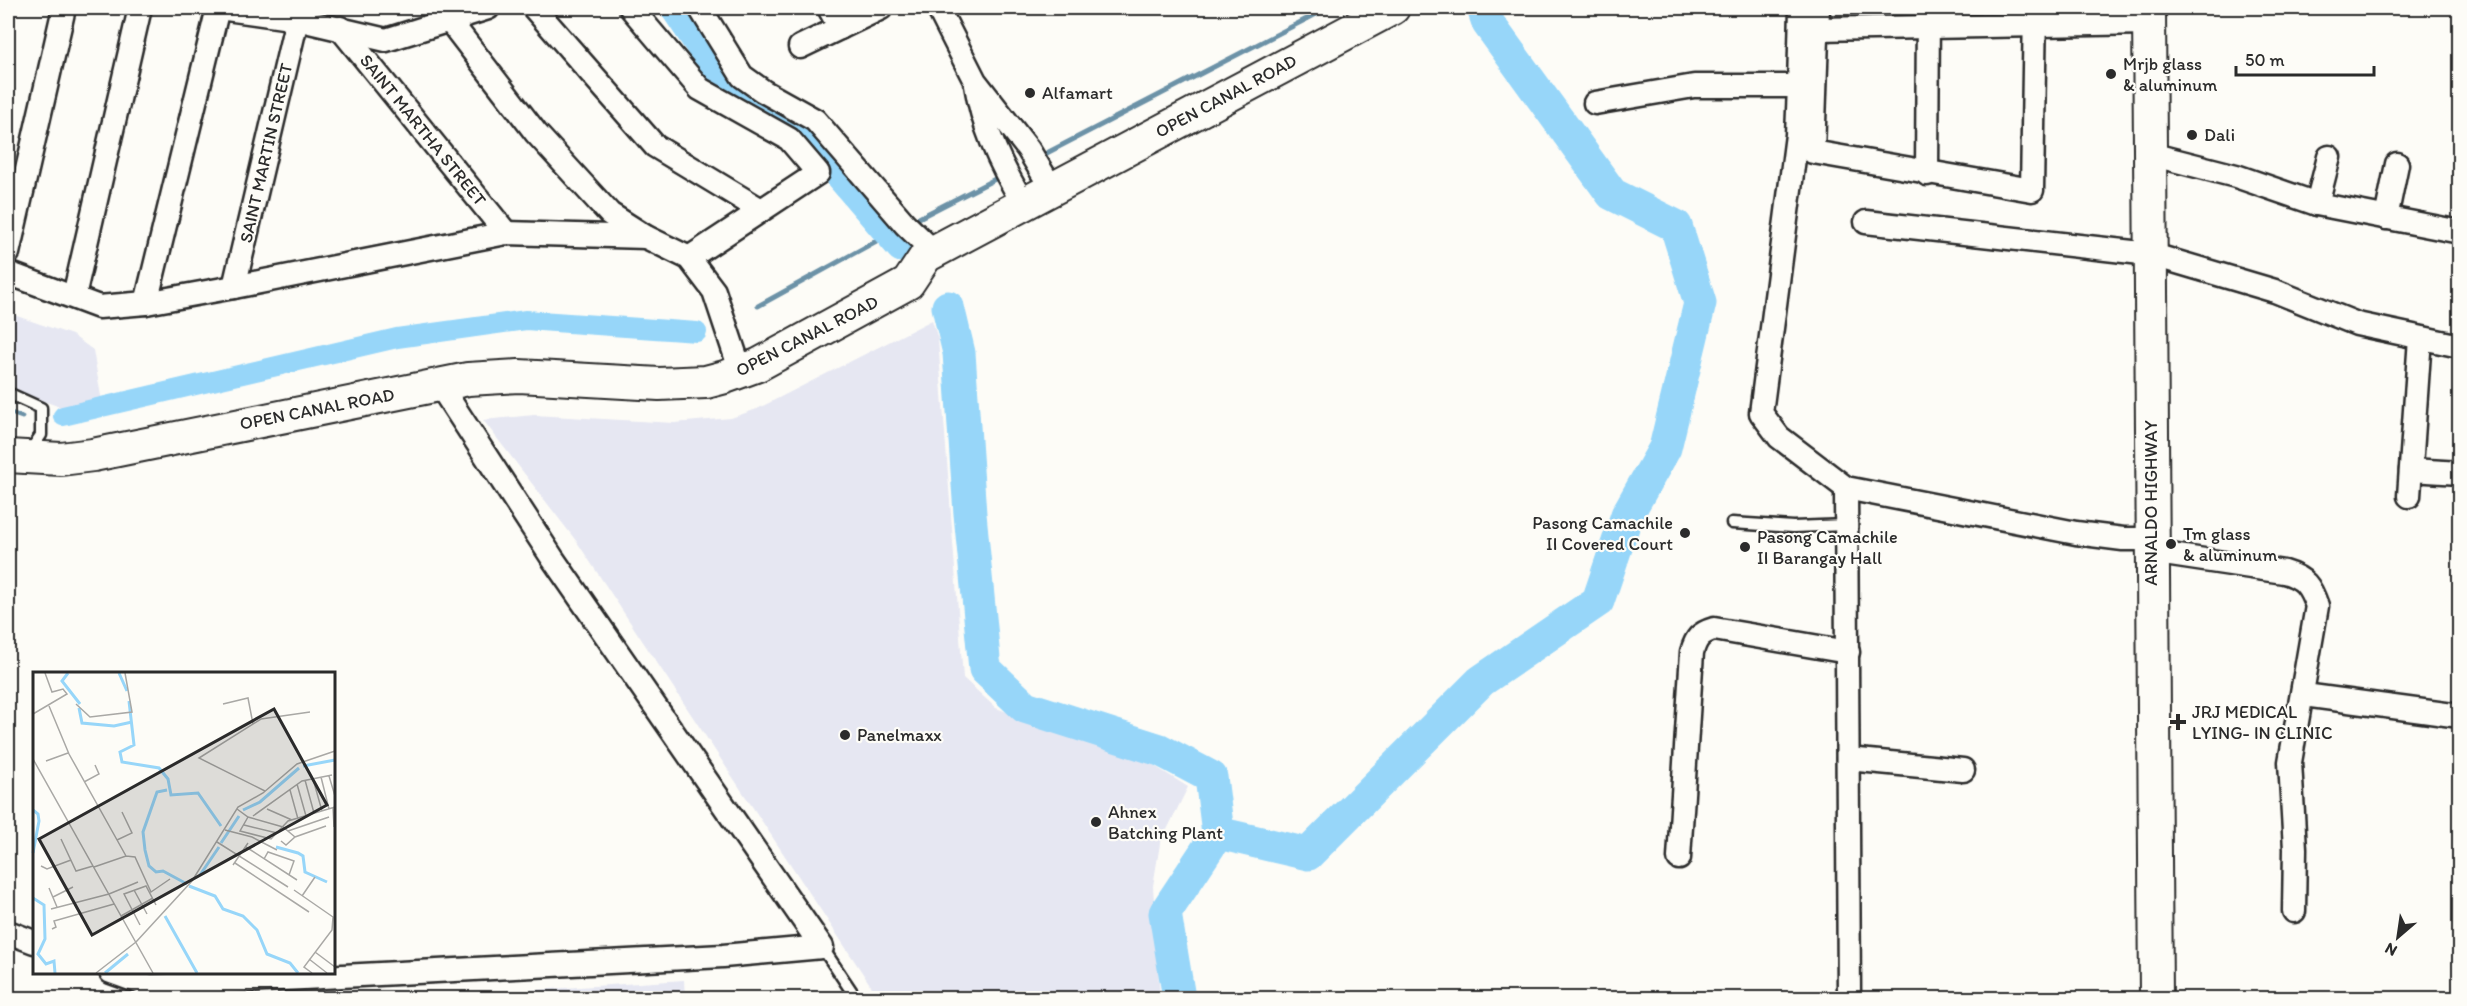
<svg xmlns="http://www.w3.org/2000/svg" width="2467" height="1006" viewBox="0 0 2467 1006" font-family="Itim,sans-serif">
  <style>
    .built { fill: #e6e7f2 }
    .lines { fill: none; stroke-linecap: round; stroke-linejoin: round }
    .stream { stroke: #6c92a7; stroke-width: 5 }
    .canal { stroke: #97d6f9; stroke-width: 20 }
    .river { stroke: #97d6f9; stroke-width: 33 }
    .service-casing { stroke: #2b2b2b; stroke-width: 15 }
    .minor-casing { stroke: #2b2b2b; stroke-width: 27 }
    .secondary-casing { stroke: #2b2b2b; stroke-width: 36 }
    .service { stroke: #fdfcf7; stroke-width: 10 }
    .minor { stroke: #fdfcf7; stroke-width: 22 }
    .secondary { stroke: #fdfcf7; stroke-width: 32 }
    .poi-dot { fill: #2b2b2b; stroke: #fdfcf7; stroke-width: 2 }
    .labels { text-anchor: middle; stroke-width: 4.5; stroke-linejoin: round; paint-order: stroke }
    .poi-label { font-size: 18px; fill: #2b2b2b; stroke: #fdfcf7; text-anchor: start }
    .street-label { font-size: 18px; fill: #2b2b2b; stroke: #fdfcf7 }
    .inset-river { fill: none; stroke: #97d6f9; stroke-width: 3 }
    .inset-road { fill: none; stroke: #a9a8a5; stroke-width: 1.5 }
    .view { fill: #2b2b2b; fill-opacity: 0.15; stroke: #2b2b2b; stroke-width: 3 }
    .inset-edge { fill: none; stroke: #2b2b2b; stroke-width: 3 }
  </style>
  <rect width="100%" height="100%" fill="#fdfcf7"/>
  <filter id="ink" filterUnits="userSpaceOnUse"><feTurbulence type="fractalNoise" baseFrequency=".0167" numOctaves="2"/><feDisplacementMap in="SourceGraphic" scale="12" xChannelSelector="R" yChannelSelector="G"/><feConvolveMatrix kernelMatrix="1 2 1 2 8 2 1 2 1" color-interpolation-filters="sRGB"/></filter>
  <g filter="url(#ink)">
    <g class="built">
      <path d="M8,313L72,335L93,350L102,402L63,408L8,388Z"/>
      <path d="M932,320L938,339L963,678L996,708L1153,765L1188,787L1160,844L1153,886L1160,998H879L577,542L483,420L534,415L674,423L731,418L757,409Z"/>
      <path d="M684,980L685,998H475L476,994Z"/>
    </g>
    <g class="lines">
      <g class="stream">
        <path d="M1039,157L1328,8"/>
        <path d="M911,222L1001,176"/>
        <path d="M758,306L900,228"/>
        <path d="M8,412L22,417"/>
      </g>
      <path class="canal" d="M63,416L397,338L526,320L697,332"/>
      <g class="river">
        <path d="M677,8L729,86L807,135L902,246"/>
        <path d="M948,307L959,353L970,514L985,669L1025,707L1160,750L1211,777L1218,833L1165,913L1179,998"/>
        <path d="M1218,833L1308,854L1481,681L1598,601L1627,515L1665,448L1700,303L1676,226L1612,194L1488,23L1483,8"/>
      </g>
      <defs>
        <g id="service">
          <path d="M8,393L41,408V435L28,454"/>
          <path d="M1732,523L1793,527L1846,525"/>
          <path d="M822,947L856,998"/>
        </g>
        <g id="minor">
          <path d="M219,8L297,19L386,40L488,8"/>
          <path d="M445,8L449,20L536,133L610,214L646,237L689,258L714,291L741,372"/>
          <path d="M534,8L655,146L761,210"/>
          <path d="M631,8L700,89L789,139L818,173L689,258"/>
          <path d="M700,8L742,76L763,91L815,120L905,224L934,252"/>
          <path d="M829,8L840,28"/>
          <path d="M938,8L975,81L1028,149L1052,189"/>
          <path d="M1818,8L1813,152L2032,190L2035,8"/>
          <path d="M340,28L506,233"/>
          <path d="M1817,29L2149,23"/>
          <path d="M800,47L881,8"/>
          <path d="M976,85C983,129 1001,167 1024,204"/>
          <path d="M1799,86L1801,8"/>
          <path d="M1595,103L1694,86H1799L1797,135L1761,413L1779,437L1846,488L2076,533L2123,539H2151"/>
          <path d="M2150,154L2236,176L2317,204L2460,232"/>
          <path d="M1927,174L1928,8"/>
          <path d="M2317,204L2329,157"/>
          <path d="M2386,218L2397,164"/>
          <path d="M1866,222L2150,254L2275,291L2357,324L2460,346"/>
          <path d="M8,253L64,8"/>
          <path d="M8,273L99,307L146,303L234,287L506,233L646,237"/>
          <path d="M234,287L297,19"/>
          <path d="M74,296L140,8"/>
          <path d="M146,303L218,8"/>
          <path d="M2411,470L2460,473"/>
          <path d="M1846,488L1849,998"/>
          <path d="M2409,496L2420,338"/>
          <path d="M2151,552L2284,572C2305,578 2310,586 2317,606L2290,762L2295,849L2294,911"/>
          <path d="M2304,695L2460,716"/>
          <path d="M1848,759L1963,770"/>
          <path d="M1679,858L1692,652C1696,638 1700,633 1714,629L1848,652"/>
          <path d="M8,932L34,942"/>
          <path d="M111,972L150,986L723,956L822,947L553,559L439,384"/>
        </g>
        <g id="secondary">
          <path d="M2149,8L2156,998"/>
          <path d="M8,456L61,459L93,455L468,379L519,376L659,384L706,382L725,377L758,365L908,283L926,256L1393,8"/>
        </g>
      </defs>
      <use href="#service" class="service-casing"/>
      <use href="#minor" class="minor-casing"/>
      <use href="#secondary" class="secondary-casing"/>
      <use href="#service" class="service"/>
      <use href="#minor" class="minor"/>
      <use href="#secondary" class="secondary"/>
    </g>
  </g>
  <g class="poi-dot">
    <circle cx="2111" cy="74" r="6"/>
    <circle cx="1030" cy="93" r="6"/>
    <circle cx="2192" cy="135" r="6"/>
    <circle cx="1685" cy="533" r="6"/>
    <circle cx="2171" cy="544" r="6"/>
    <circle cx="1745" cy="547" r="6"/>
    <path d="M2175 713h6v6h6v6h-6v6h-6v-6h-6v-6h6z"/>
    <circle cx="845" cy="735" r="6"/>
    <circle cx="1096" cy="822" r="6"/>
  </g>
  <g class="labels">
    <g class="poi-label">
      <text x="2123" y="70">Mrjb glass<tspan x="2123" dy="21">&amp; aluminum</tspan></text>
      <text x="1042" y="99">Alfamart</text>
      <text x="2204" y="141">Dali</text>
      <text x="1673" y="529" text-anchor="end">Pasong Camachile<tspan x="1673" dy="21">II Covered Court</tspan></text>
      <text x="2183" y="540">Tm glass<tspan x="2183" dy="21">&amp; aluminum</tspan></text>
      <text x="1757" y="543">Pasong Camachile<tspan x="1757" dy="21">II Barangay Hall</tspan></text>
      <text x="2192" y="718">JRJ MEDICAL<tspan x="2192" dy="21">LYING- IN CLINIC</tspan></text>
      <text x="857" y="741">Panelmaxx</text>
      <text x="1108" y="818">Ahnex<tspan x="1108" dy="21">Batching Plant</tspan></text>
    </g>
    <g class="street-label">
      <text transform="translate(1226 96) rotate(-28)" y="6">OPEN CANAL ROAD</text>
      <text transform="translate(423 130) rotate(51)" y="6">SAINT MARTHA STREET</text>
      <text transform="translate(266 153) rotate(-77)" y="6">SAINT MARTIN STREET</text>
      <text transform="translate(807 336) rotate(-27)" y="6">OPEN CANAL ROAD</text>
      <text transform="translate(317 409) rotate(-11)" y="6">OPEN CANAL ROAD</text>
      <text transform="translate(2151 503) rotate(-90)" y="6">ARNALDO HIGHWAY</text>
    </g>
  </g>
  <g transform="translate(33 672)">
    <rect width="302" height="302" fill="#fdfcf7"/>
    <path class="inset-river" d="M35,1L29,9L47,32M86,1L94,19M96,29L101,73L87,80L89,90L126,96L135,107L138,123L165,121L188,154M46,36L49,51L81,54L99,50M270,94L302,88M134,118L124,120L110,160L112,178L116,194L123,200L130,199L154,212M0,138L5,142L6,149L0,181M210,138L227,130L266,96M188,171L206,144M243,175L265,181L270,184L272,200L294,210M167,203L186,175M156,214L182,224L190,237L210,244L224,258L234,282L257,291L265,301M0,226L11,233L12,267L5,282L13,292L21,289L22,301M132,244L164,301M72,301L95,282"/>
    <path class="inset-road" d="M43,32L57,45L99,40L92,1M190,32L215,26L220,52M16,34L36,82L93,184M0,42L34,22L30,17L19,20L12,1M0,87L120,301M13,89L35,81M296,104L302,124M288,105L296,137M280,107L289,139M272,108L281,141M51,110L66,102L62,93M264,112L273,144M257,118L265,147M232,119L166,86L228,47L277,40M300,136L301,155M204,137L215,145L250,155L262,165M234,137L259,148M220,144L269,109L299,103M215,145L207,159L238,167L255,149L302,135M211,153L244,161M192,158L219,165L244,178M255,159L296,145M28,167L43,199L60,194M84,168L99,161L89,140M248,169L253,173L262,165L293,154M184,170L255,215M213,175L264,208M231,187L235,180L261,189L256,203M202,191L276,240M200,193L215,171M8,194L14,197L38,188M61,195L93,184L102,185L118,220L137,207M16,216L24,235M101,218L114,242M261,218L300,245L299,258L271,295L279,301M269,224L282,205M20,225L40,215M18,237L76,222L105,210M88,244L120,226M107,253L91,222L113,214L123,233M19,257L23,255L21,249L81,232M103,270L159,209L205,135L230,121L264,92L302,79M282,280L302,295M276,287L294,301M63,301L103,270"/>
    <path class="view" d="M241,37L294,133L59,263L6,167Z"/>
    <rect width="302" height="302" class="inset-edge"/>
  </g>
  <rect width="2467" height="1006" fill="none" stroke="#fdfcf7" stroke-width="30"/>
  <rect x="15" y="15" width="2437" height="976" fill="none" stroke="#2b2b2b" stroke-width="2" filter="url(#ink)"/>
  <g transform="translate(2398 937) rotate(209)" stroke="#fdfcf7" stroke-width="4.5" paint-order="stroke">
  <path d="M0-4.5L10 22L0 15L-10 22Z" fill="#2b2b2b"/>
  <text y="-9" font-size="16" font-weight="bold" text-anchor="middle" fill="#2b2b2b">N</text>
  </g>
  <path d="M2236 66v9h138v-9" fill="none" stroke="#2b2b2b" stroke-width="3"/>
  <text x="2245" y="66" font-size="18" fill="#2b2b2b" stroke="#fdfcf7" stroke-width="4.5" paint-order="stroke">50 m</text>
</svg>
